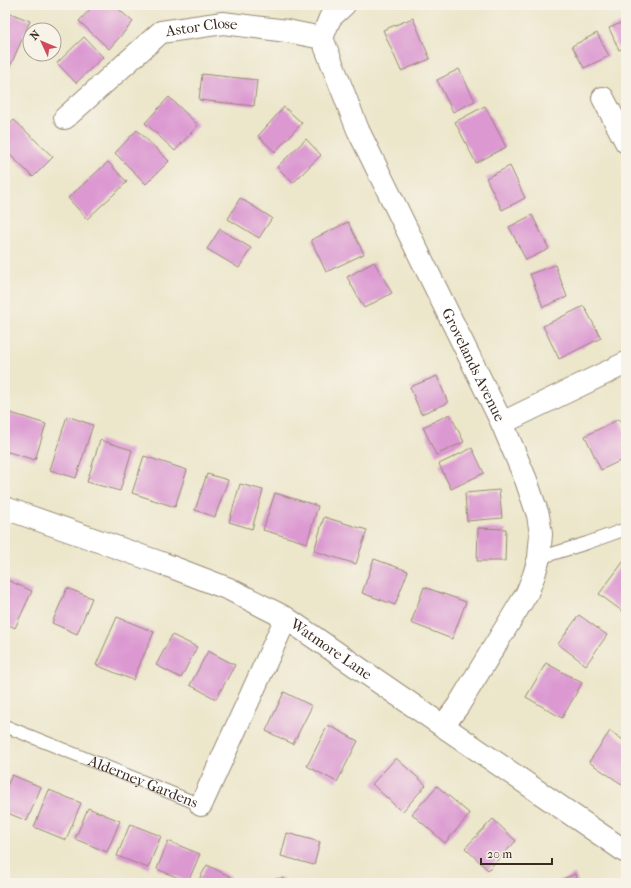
<svg xmlns="http://www.w3.org/2000/svg" width="631" height="888" viewBox="0 0 631 888" font-family="'IM FELL French Canon',serif">
  <style>
    .building { fill: #db98d1 }
    .lines { fill: none; stroke-linecap: round; stroke-linejoin: round }
    .service-casing { stroke: #948874; stroke-width: 14 }
    .minor-casing { stroke: #948874; stroke-width: 24 }
    .service { stroke: #fff; stroke-width: 12 }
    .minor { stroke: #fff; stroke-width: 22 }
    .labels { text-anchor: middle; stroke-width: 3; stroke-linejoin: round; paint-order: stroke }
    .street-label { font-size: 15px; fill: #3b2a1e; stroke: #f7f3e8 }
  </style>
  <rect width="100%" height="100%" fill="#f7f3e8"/>
  <filter id="ink" filterUnits="userSpaceOnUse"><feTurbulence type="fractalNoise" baseFrequency=".025" numOctaves="2"/><feDisplacementMap in="SourceGraphic" scale="8" xChannelSelector="R" yChannelSelector="G"/><feConvolveMatrix kernelMatrix="1 2 1 2 8 2 1 2 1" color-interpolation-filters="sRGB"/></filter>
  <filter id="wash" filterUnits="userSpaceOnUse"><feTurbulence type="fractalNoise" baseFrequency=".012" numOctaves="4" result="noise"/><feDisplacementMap in="SourceGraphic" scale="16" xChannelSelector="R" yChannelSelector="G"/><feGaussianBlur stdDeviation="0.9" result="paint"/><feColorMatrix in="noise" values="0 0 0 0 0 0 0 0 0 0 0 0 0 0 0 0 0 1.4 0 .05"/><feComposite in="paint" operator="in"/></filter>
  <g filter="url(#wash)">
    <rect width="100%" height="100%" fill="#ece6cb"/>
    <g id="blocks">
      <g class="building">
        <path d="M94,5H114L133,22L109,49L79,21Z"/>
        <path d="M5,11L30,21L5,78Z"/>
        <path d="M413,18L430,59L401,71L383,30Z"/>
        <path d="M626,21V47L619,50L609,28Z"/>
        <path d="M597,33L609,56L584,68L572,46Z"/>
        <path d="M84,37L103,57L76,83L57,63Z"/>
        <path d="M459,69L475,101L453,112L437,80Z"/>
        <path d="M202,74L257,80L254,106L199,100Z"/>
        <path d="M169,97L198,125L175,151L145,123Z"/>
        <path d="M485,106L506,147L476,163L455,122Z"/>
        <path d="M284,107L302,123L275,152L258,136Z"/>
        <path d="M14,120L53,157L33,177L5,150V130Z"/>
        <path d="M137,130L169,161L146,184L115,153Z"/>
        <path d="M306,139L321,155L293,183L277,167Z"/>
        <path d="M108,162L127,182L87,219L68,198Z"/>
        <path d="M510,166L525,198L502,210L486,178Z"/>
        <path d="M240,198L272,218L259,238L228,219Z"/>
        <path d="M532,215L549,249L526,260L509,227Z"/>
        <path d="M348,222L364,254L326,272L311,240Z"/>
        <path d="M220,229L251,248L239,268L207,249Z"/>
        <path d="M374,262L392,293L364,308L347,277Z"/>
        <path d="M555,265L567,297L543,307L530,274Z"/>
        <path d="M584,306L601,338L559,359L543,326Z"/>
        <path d="M437,376L448,403L421,414L410,387Z"/>
        <path d="M11,413L46,424L35,460L5,451V433Z"/>
        <path d="M450,414L464,442L436,455L423,427Z"/>
        <path d="M67,416L93,425L76,478L50,470Z"/>
        <path d="M619,419L626,433V458L601,470L585,436Z"/>
        <path d="M100,440L132,450L120,491L87,482Z"/>
        <path d="M472,448L484,473L451,489L439,464Z"/>
        <path d="M144,456L187,470L175,507L132,493Z"/>
        <path d="M207,474L228,480L215,517L195,510Z"/>
        <path d="M240,484L263,490L252,529L229,522Z"/>
        <path d="M499,490L502,518L467,521L465,493Z"/>
        <path d="M275,493L318,506L307,543L263,530Z"/>
        <path d="M324,517L367,530L356,564L314,551Z"/>
        <path d="M478,528L506,529L505,561H477Z"/>
        <path d="M374,559L408,571L395,605L362,593Z"/>
        <path d="M624,561L626,562V614L599,594Z"/>
        <path d="M5,579L32,591L15,628L5,623Z"/>
        <path d="M424,587L466,602L452,639L411,623Z"/>
        <path d="M67,588L92,598L77,634L52,623Z"/>
        <path d="M579,615L607,635L586,665L558,644Z"/>
        <path d="M117,617L154,632L133,680L96,665Z"/>
        <path d="M172,635L197,647L181,678L156,665Z"/>
        <path d="M208,651L235,665L216,699L190,685Z"/>
        <path d="M546,663L582,683L562,718L526,697Z"/>
        <path d="M284,692L312,706L293,744L266,731Z"/>
        <path d="M328,725L358,741L337,782L307,766Z"/>
        <path d="M610,731L626,742V787L589,762Z"/>
        <path d="M396,758L426,785L402,812L372,784Z"/>
        <path d="M12,775L41,787L27,821L5,812V790Z"/>
        <path d="M437,786L470,814L445,843L412,814Z"/>
        <path d="M49,790L81,803L66,840L34,827Z"/>
        <path d="M88,808L120,821L107,852L75,839Z"/>
        <path d="M493,819L516,841L488,870L465,848Z"/>
        <path d="M130,824L161,836L148,868L117,856Z"/>
        <path d="M287,833L320,842L314,865L281,856Z"/>
        <path d="M168,841L200,854L188,882L157,869Z"/>
        <path d="M207,865L231,877L228,883H197Z"/>
        <path d="M575,874L578,883H553Z"/>
        <path d="M283,878L284,883H260V882Z"/>
      </g>
    </g>
  </g>
  <g filter="url(#ink)">
    <use href="#blocks" fill-opacity="0" stroke="#948874" stroke-width="1"/>
    <g class="lines">
      <defs>
        <g id="service">
          <path d="M539,558L587,543L626,529"/>
          <path id="s1" d="M5,726L201,805"/>
        </g>
        <g id="minor">
          <path id="s2" d="M344,5L330,18L322,38L358,130L502,423L526,480L538,515L541,534L539,558L534,575L527,593L458,706L443,726"/>
          <path d="M603,98L626,142"/>
          <path id="s3" d="M65,118L161,32L223,23L287,31L322,38"/>
          <path d="M502,423L626,363"/>
          <path id="s4" d="M5,508L164,564L229,589L286,618L626,852"/>
          <path d="M201,805L286,618"/>
        </g>
      </defs>
      <use href="#service" class="service-casing"/>
      <use href="#minor" class="minor-casing"/>
      <use href="#service" class="service"/>
      <use href="#minor" class="minor"/>
    </g>
  </g>
  <g class="labels">
    <g class="street-label">
      <text dy="5" stroke="none"><textPath href="#s3" startOffset="170">Astor Close</textPath></text>
      <text dy="5" stroke="none"><textPath href="#s2" startOffset="401">Grovelands Avenue</textPath></text>
      <text dy="5" stroke="none"><textPath href="#s4" startOffset="357">Watmore Lane</textPath></text>
      <text dy="5" stroke="none"><textPath href="#s1" startOffset="149">Alderney Gardens</textPath></text>
    </g>
  </g>
  <rect width="631" height="888" fill="none" stroke="#f7f3e8" stroke-width="20"/>
  <g transform="translate(42 42) rotate(314)"><circle r="19" fill="#f7f3e8" stroke="#aca397"/>
  <path d="M0-3L7 15L0 10L-7 15Z" fill="#d1495b"/>
  <text y="-6" font-size="11" font-weight="bold" text-anchor="middle" fill="#3b2a1e">N</text>
  </g>
  <path d="M481 858v6h71v-6" fill="none" stroke="#3b2a1e" stroke-width="2"/>
  <text x="487" y="858" font-size="12" fill="#3b2a1e" stroke="#f7f3e8" stroke-width="3" paint-order="stroke">20 m</text>
</svg>
